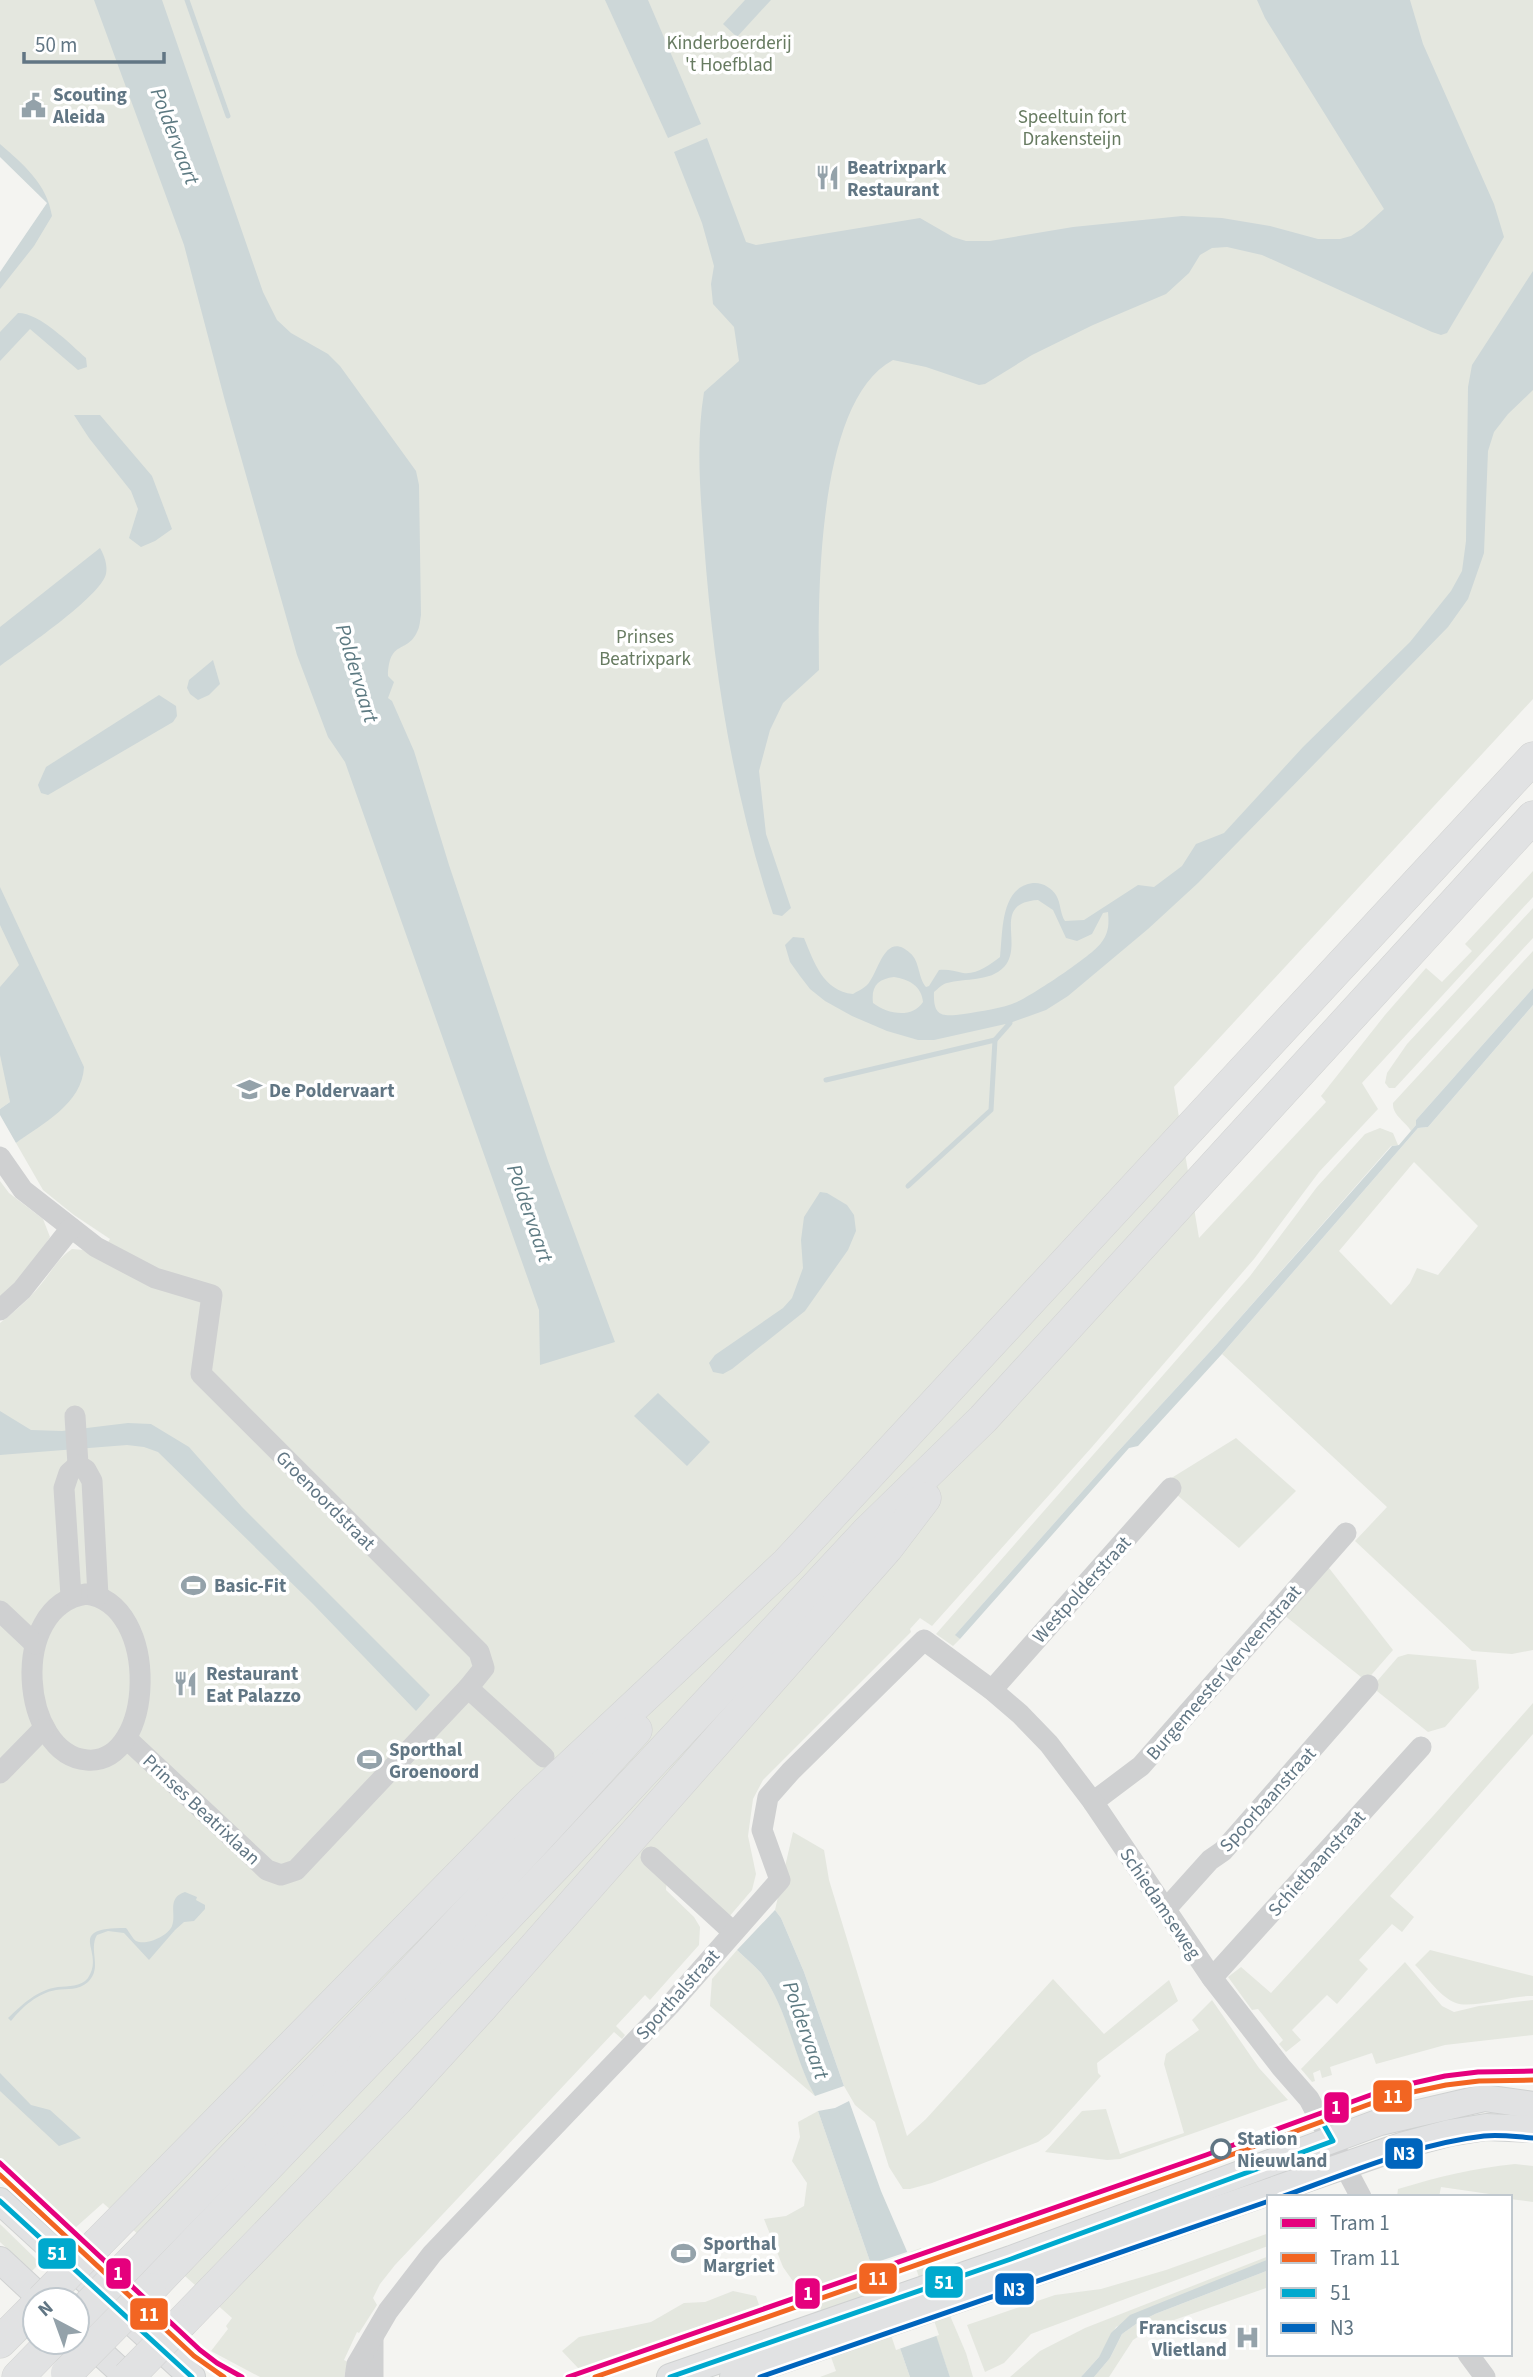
<svg xmlns="http://www.w3.org/2000/svg" width="1533" height="2377" viewBox="0 0 1533 2377" font-family="'Source Sans 3',sans-serif">
  <style>
    .green { fill: #e4e7df; fill-rule: evenodd }
    .water { fill: #cdd7d8; fill-rule: evenodd }
    .pier { fill: #f4f4f1 }
    .lines { fill: none; stroke-linecap: round; stroke-linejoin: round }
    .stream { stroke: #cdd7d8; stroke-width: 5 }
    .major-casing { stroke: #cfd1d1; stroke-width: 28 }
    .highway-casing { stroke: #d1d2d1; stroke-width: 33 }
    .minor { stroke: #cfd0d1; stroke-width: 21 }
    .major { stroke: #e1e2e3; stroke-width: 26 }
    .highway { stroke: #e1e2e3; stroke-width: 32 }
    .highway-bridge-casing { stroke: #d1d2d1; stroke-width: 33; stroke-linecap: butt }
    .highway-bridge { stroke: #e1e2e3; stroke-width: 32 }
    .bus-1-casing { stroke: #fff; stroke-width: 10 }
    .bus-2-casing { stroke: #fff; stroke-width: 10 }
    .bus-1 { stroke: #00a9ce; stroke-width: 5 }
    .bus-2 { stroke: #0065bd; stroke-width: 5 }
    .tram-1-casing { stroke: #fff; stroke-width: 10 }
    .tram-2-casing { stroke: #fff; stroke-width: 10 }
    .tram-1 { stroke: #e5007d; stroke-width: 5 }
    .tram-2 { stroke: #f26522; stroke-width: 5 }
    .stop-dot { fill: #fff; stroke: #617684; stroke-width: 3.5 }
    .labels { text-anchor: middle; stroke-width: 7; stroke-linejoin: round; paint-order: stroke }
    .park-label { font-size: 19px; fill: #677b61; stroke: #fff }
    .poi-label { font-size: 19px; font-weight: bold; fill: #617684; stroke: #fff; text-anchor: start }
    .street-label { font-size: 19px; fill: #617684; stroke: #fff }
    .stop-label { font-size: 19px; font-weight: bold; fill: #617684; stroke: #fff; text-anchor: start }
    .water-label { font-size: 21px; font-style: italic; fill: #5d7a82; stroke: #fff }
    .line-badge { stroke: #fff; stroke-width: 2.5 }
    .badge-label { font-size: 19px; text-anchor: middle; font-weight: bold; fill: #fff }
  </style>
  <rect width="100%" height="100%" fill="#f4f4f1"/>
  <g class="green">
    <path d="M0,0H1533V699L1174,1087L1199,1238L1326,1102L1321,1096L1385,1015L1426,968L1442,982L1472,951L1465,944L1533,871V897L1362,1083L1378,1109L1319,1172L1254,1259L1092,1447L932,1626L920,1618L910,1629L911,1632L763,1780L753,1799L748,1836L756,1874L752,1890L728,1918L668,1863L666,1890L694,1917L700,1927L699,1945L650,2000L645,1995L616,2026L625,2035L622,2039L614,2032L395,2265L380,2284L373,2298L377,2305L359,2333L357,2332L344,2360L348,2362L344,2377H260L211,2351L228,2329L226,2326L232,2318L103,2203L75,2228L0,2158V1323C14,1312 27,1301 38,1288C50,1274 57,1259 72,1249L83,1250L98,1258L110,1239L74,1215L43,1190L16,1143L35,1128L9,1090L10,1102L0,1109V279L48,213V201L0,154Z"/>
    <path d="M1533,908V938L1395,1088H1389L1385,1083L1387,1073L1407,1044Z"/>
    <path d="M1533,951V988L1416,1120V1125L1411,1131C1406,1122 1392,1115 1393,1103Z"/>
    <path d="M1533,1005V1650L1512,1654L1472,1651L1355,1541L1387,1507L1222,1354L1418,1128L1428,1127ZM1414,1162L1478,1226L1438,1275L1417,1268L1410,1283L1391,1305L1339,1251Z"/>
    <path d="M1380,1128L1393,1133L1398,1145L1391,1146L1217,1344L1112,1458L956,1634L960,1639L953,1646L936,1634L1250,1276L1317,1187L1365,1134Z"/>
    <path d="M0,1181L9,1193L43,1219L50,1237L29,1269L0,1300Z"/>
    <path d="M1236,1438L1296,1491L1239,1548L1176,1494L1165,1482Z"/>
    <path d="M1325,1563L1393,1650L1366,1681L1284,1615Z"/>
    <path d="M1408,1654L1476,1660L1479,1688L1445,1727L1428,1732L1372,1687L1398,1657Z"/>
    <path d="M1533,1703V1734L1390,1896L1414,1917L1402,1932L1392,1924L1359,1960L1368,1969L1337,2004L1327,1995L1292,2030L1301,2040L1286,2052L1279,2044L1283,2040L1258,2009L1252,2010L1228,1977L1241,1967L1271,1993L1433,1816Z"/>
    <path d="M793,1832L824,1850L829,1880L907,2136L926,2119L1053,1979L1104,2034L1169,1980L1178,2001L1097,2063L1098,2073L1101,2076L1049,2134L1038,2142L932,2183L910,2189H903L889,2167L875,2122L855,2105L844,2086L804,1972L781,1918L775,1910Z"/>
    <path d="M737,1950C745,1958 754,1965 761,1973C788,2009 794,2056 815,2096L710,2006L712,1979Z"/>
    <path d="M1430,1950L1533,1976V1996C1512,1995 1472,2009 1456,2003C1440,1997 1427,1977 1415,1965Z"/>
    <path d="M1405,1962L1442,2006L1454,2012L1479,2006L1533,2000V2035L1445,2045L1376,2064L1372,2053L1330,2067L1332,2075L1322,2078L1320,2070L1313,2073L1315,2081L1312,2082L1301,2069Z"/>
    <path d="M1212,2000L1259,2068L1288,2100L1120,2159L1107,2160L1045,2152L1082,2111L1106,2109L1120,2154L1184,2133L1164,2064L1166,2054L1199,2030L1192,2020Z"/>
    <path d="M818,2111L910,2377H820L836,2371L821,2329L820,2284L800,2291L783,2267L764,2219L786,2216L804,2206L807,2183L792,2161L800,2137L798,2122Z"/>
    <path d="M1515,2164L1533,2166V2202L1510,2199V2197L1441,2187L1439,2197H1397L1398,2189C1438,2177 1474,2168 1515,2164Z"/>
    <path d="M0,2224L40,2263L32,2271L0,2242Z"/>
    <path d="M1269,2233L1268,2246L1031,2334L1004,2363L985,2372L967,2325L1055,2295L1101,2289L1166,2270Z"/>
    <path d="M921,2248L966,2353L973,2377H950L907,2253Z"/>
    <path d="M1269,2256V2259L1116,2327L1099,2357L1081,2377H1010L1040,2351L1085,2328Z"/>
    <path d="M1269,2270V2287L1151,2328L1133,2340L1109,2377H1094L1110,2358L1122,2334L1136,2324L1155,2314Z"/>
    <path d="M733,2291L756,2296L759,2305L579,2369L562,2351L579,2337L651,2322L684,2303L705,2302Z"/>
  </g>
  <g class="water">
    <path d="M94,0H162L263,292L277,320L291,333L328,354L340,366L416,471L419,485L421,615C420,620 420,627 417,632C407,654 389,639 388,676L394,682L388,698L392,701L414,751L449,865L548,1161L615,1342L540,1365L539,1310L345,762L328,737L297,655L225,401L184,245Z"/>
    <path d="M605,0H648L701,124L668,138Z"/>
    <path d="M745,0H771L737,37L723,24Z"/>
    <path d="M1257,0H1410L1423,44L1494,204L1504,237L1447,333L1441,335L1432,332L1262,255L1227,247L1212,248L1200,255L1189,273L1166,294L1093,325L1032,355L985,384L979,385L926,367L893,360C817,400 818,593 819,670L783,703L770,730L759,771L766,834L791,908L782,916L773,914C733,794 713,667 704,542C700,491 696,442 704,392L739,361L734,327L713,304L711,284L714,266L702,223L674,152L707,138L746,242L756,245L920,218L953,237L966,241H990L1073,227L1182,216L1222,218L1270,226L1318,239H1340L1351,236L1363,228L1384,209L1265,18Z"/>
    <path d="M0,144C24,165 47,184 52,216L34,246L0,289V272L47,203L0,157Z"/>
    <path d="M1533,271V390L1508,414L1494,432L1488,451L1484,553L1468,599L1448,627L1198,883L1148,929L1068,996L1046,1010L1010,1023L934,1040H918L887,1031L852,1016L825,1001L810,989L800,976L790,962L785,945L793,937L804,938C814,962 823,991 853,994C858,991 867,987 870,981C879,969 886,931 910,953C920,961 918,978 926,987L929,986L939,970C948,969 954,971 963,973C976,975 990,965 1000,957C1003,932 1000,887 1033,883C1042,882 1052,888 1056,895C1061,903 1060,914 1065,921L1084,920L1138,885L1154,887L1182,866L1196,844L1224,833L1303,747L1410,642L1451,591L1462,571L1466,541L1468,387L1472,365ZM1038,900L1053,910L1066,938L1077,941L1092,934L1103,913L1108,912C1109,924 1109,933 1101,943C1093,955 1031,996 1017,1002C1000,1009 982,1011 964,1014C942,1017 933,1017 934,992C938,989 942,984 947,983C965,978 990,982 1004,967C1025,944 990,903 1038,900ZM894,977C908,979 922,986 923,1002C912,1019 887,1014 873,1003C871,986 878,979 894,977Z"/>
    <path d="M18,313C40,313 70,344 86,358L87,367L78,370L30,329L0,361V332Z"/>
    <path d="M74,415H100L152,476L172,529L155,541L141,547L129,538L138,509L131,491L89,438Z"/>
    <path d="M100,548C104,555 108,565 106,574C100,597 22,650 0,666V627Z"/>
    <path d="M213,660L220,684L209,695L198,700L190,694L187,688L189,680Z"/>
    <path d="M159,695L176,706L177,716L173,722L48,795L41,793L38,785L46,767Z"/>
    <path d="M0,887L84,1067C82,1104 43,1123 16,1143L0,1115V1109L10,1102L0,1055V987L19,965L0,925Z"/>
    <path d="M1533,988V1005L1428,1127L1418,1128L1222,1354L1138,1446L1129,1448L960,1639L955,1635L1112,1458L1217,1344L1392,1146L1399,1145L1416,1125V1120Z"/>
    <path d="M820,1192L827,1193L847,1205L854,1215L856,1231L848,1250L805,1311L732,1369L723,1374L713,1372L709,1363L715,1355L783,1308L792,1298L803,1268L801,1240L804,1217Z"/>
    <path d="M658,1393L710,1442L687,1466L634,1416Z"/>
    <path d="M0,1411L31,1430L62,1431L128,1423L151,1424L189,1447L242,1507L430,1695L416,1711L313,1604L158,1452L144,1447L127,1445L0,1455Z"/>
    <path d="M185,1892L197,1897L196,1900L205,1905V1909L194,1921L184,1922L175,1930L149,1960L124,1933L108,1931L97,1935C88,1950 103,1968 88,1982C78,1991 68,1988 56,1990C38,1993 22,2007 11,2021L8,2018C23,2004 37,1990 58,1987C68,1986 81,1987 88,1978C107,1951 62,1928 126,1928C129,1931 132,1938 136,1941C146,1946 168,1936 172,1926C177,1914 166,1898 185,1892Z"/>
    <path d="M775,1910L781,1918L804,1972L844,2086L815,2096C793,2056 788,2009 761,1973C754,1965 745,1958 737,1950Z"/>
    <path d="M0,2073L31,2105L50,2110L81,2138L59,2146L0,2091Z"/>
    <path d="M849,2101L881,2191L912,2263L950,2377H910L818,2111L835,2108Z"/>
    <path d="M1269,2259V2270L1155,2314L1136,2324L1122,2334L1110,2358L1094,2377H1081L1099,2357L1111,2333L1130,2315Z"/>
  </g>
  <path class="pier" d="M910,2251L939,2335L896,2350L868,2265Z"/>
  <g class="lines">
    <g class="stream">
      <path d="M187,0L228,116"/>
      <path d="M826,1080L995,1040"/>
      <path d="M908,1186L991,1110L995,1040L1010,1023"/>
    </g>
    <defs>
      <g id="major">
        <path d="M0,2201L192,2377"/>
        <path d="M0,2260L43,2300"/>
        <path d="M77,2331L127,2377"/>
        <path d="M670,2377L1011,2259L1380,2122L1484,2098L1533,2105"/>
        <path d="M733,2377L1404,2145L1449,2133L1486,2127L1533,2129"/>
      </g>
      <g id="highway">
        <path d="M99,2242L531,1803L787,1563L1533,758"/>
        <path d="M126,2267C298,2091 471,1914 636,1730"/>
        <path d="M150,2289L563,1858L868,1531L983,1419L1533,817"/>
        <path d="M183,2321L397,2100L481,2008L887,1548L925,1498"/>
        <path d="M0,2342L35,2307"/>
        <path d="M18,2377L52,2342"/>
      </g>
    </defs>
    <use href="#major" class="major-casing"/>
    <use href="#highway" class="highway-casing"/>
    <g class="minor">
      <path d="M0,1157L23,1190L96,1247L155,1278L212,1295L201,1374L479,1652L484,1668L468,1688L296,1870L281,1875L267,1870L127,1739"/>
      <path d="M0,1310L22,1290L71,1228"/>
      <path d="M75,1416L78,1465"/>
      <path d="M86,1594C161,1603 155,1766 87,1760C21,1755 7,1606 86,1594Z"/>
      <path d="M71,1596L64,1488L69,1473L78,1465L86,1470L92,1481L98,1596"/>
      <path d="M0,1611L35,1644"/>
      <path d="M468,1688L544,1757"/>
      <path d="M992,1690L1171,1488"/>
      <path d="M0,1773L43,1729"/>
      <path d="M1093,1802L1141,1766L1346,1533"/>
      <path d="M651,1857L733,1932"/>
      <path d="M1165,1910L1210,1860L1223,1851L1368,1685"/>
      <path d="M1212,1978L1421,1747"/>
      <path d="M373,2339V2377"/>
      <path d="M1468,2354L1485,2377"/>
      <path d="M355,2377L357,2364L388,2311L432,2254L670,2005L780,1880L762,1830L768,1797L791,1771L924,1640L992,1690L1020,1714L1049,1744L1093,1802L1212,1978L1281,2067L1309,2099L1361,2197"/>
    </g>
    <use href="#major" class="major"/>
    <use href="#highway" class="highway"/>
    <defs>
      <g id="highway-bridge">
        <path d="M42,2300L99,2242"/>
        <path d="M77,2317L126,2267"/>
        <path d="M67,2373L150,2289"/>
        <path d="M128,2377L183,2321"/>
      </g>
    </defs>
    <use href="#highway-bridge" class="highway-bridge-casing"/>
    <use href="#highway-bridge" class="highway-bridge"/>
    <defs>
      <g id="bus-1">
        <path d="M0,2201L192,2377"/>
        <path d="M670,2377L1011,2259L1333,2141L1320,2118C1390,2093 1458,2075 1533,2076"/>
      </g>
      <g id="bus-2">
        <path d="M1281,2197C1347,2174 1414,2144 1484,2136C1500,2134 1517,2137 1533,2138"/>
        <path d="M760,2377L1269,2201"/>
      </g>
    </defs>
    <use href="#bus-1" class="bus-1-casing"/>
    <use href="#bus-2" class="bus-2-casing"/>
    <use href="#bus-1" class="bus-1"/>
    <use href="#bus-2" class="bus-2"/>
    <defs>
      <g id="tram-1">
        <path d="M0,2163L200,2350L217,2363L242,2377"/>
        <path d="M568,2377L1206,2155L1387,2089L1445,2076L1478,2072L1533,2071"/>
      </g>
      <g id="tram-2">
        <path d="M0,2175L194,2356L224,2377"/>
        <path d="M595,2377L1209,2163L1389,2097L1446,2085L1479,2081L1533,2080"/>
      </g>
    </defs>
    <use href="#tram-1" class="tram-1-casing"/>
    <use href="#tram-2" class="tram-2-casing"/>
    <use href="#tram-1" class="tram-1"/>
    <use href="#tram-2" class="tram-2"/>
  </g>
  <defs>
    <symbol id="civic-bare" viewBox="-9 -9 18 18"><path d="M-.6-6.5H3V-4.5H.6V-3L4-1V1h2V6H-6V1h2V-1L-.6-3ZM-1.2 2.5V6h2.4V2.5Z" fill="#94a2aa" stroke="#fff" stroke-width="2.5" paint-order="stroke"/></symbol>
    <symbol id="restaurant-bare" viewBox="-9 -9 18 18"><path d="M-5-6h1v4h1v-4h1v4h1v-4h1v5L-1.5 .5V6h-2V.5L-5-1ZM5-6V6H3V1.5H1.5Q1.5-4 5-6Z" fill="#94a2aa" stroke="#fff" stroke-width="2.5" paint-order="stroke"/></symbol>
    <symbol id="school-bare" viewBox="-9 -9 18 18"><path d="M0-5L7-2L0 1L-7-2ZM-4 1L0 2.5L4 1V4Q0 6-4 4Z" fill="#94a2aa" stroke="#fff" stroke-width="2.5" paint-order="stroke"/></symbol>
    <symbol id="stadium-bare" viewBox="-9 -9 18 18"><path d="M0-5a6.5 5 0 1 0 0 10a6.5 5 0 1 0 0-10ZM-3.5-1.8h7v3.6h-7Z" fill="#94a2aa" stroke="#fff" stroke-width="2.5" paint-order="stroke"/></symbol>
    <symbol id="hospital-bare" viewBox="-9 -9 18 18"><path d="M-5-5h3v3.5h4V-5h3V5h-3V1.5h-4V5h-3Z" fill="#94a2aa" stroke="#fff" stroke-width="2.5" paint-order="stroke"/></symbol>
  </defs>
  <g fill-rule="evenodd">
    <use href="#civic-bare" x="16" y="88" width="35" height="35"/>
    <use href="#restaurant-bare" x="810" y="160" width="35" height="35"/>
    <use href="#school-bare" x="232" y="1072" width="35" height="35"/>
    <use href="#stadium-bare" x="176" y="1568" width="35" height="35"/>
    <use href="#restaurant-bare" x="168" y="1666" width="35" height="35"/>
    <use href="#stadium-bare" x="352" y="1742" width="35" height="35"/>
    <use href="#stadium-bare" x="666" y="2236" width="35" height="35"/>
    <use href="#hospital-bare" x="1230" y="2320" width="35" height="35"/>
  </g>
  <circle class="stop-dot" cx="1221" cy="2149" r="9"/>
  <g class="labels">
    <g class="park-label">
      <text x="729" y="49">Kinderboerderij<tspan x="729" dy="22">'t Hoefblad</tspan></text>
      <text x="1072" y="123">Speeltuin fort<tspan x="1072" dy="22">Drakensteijn</tspan></text>
      <text x="645" y="643">Prinses<tspan x="645" dy="22">Beatrixpark</tspan></text>
    </g>
    <g class="poi-label">
      <text x="53" y="101">Scouting<tspan x="53" dy="22">Aleida</tspan></text>
      <text x="847" y="174">Beatrixpark<tspan x="847" dy="22">Restaurant</tspan></text>
      <text x="269" y="1097">De Poldervaart</text>
      <text x="214" y="1592">Basic-Fit</text>
      <text x="206" y="1680">Restaurant<tspan x="206" dy="22">Eat Palazzo</tspan></text>
      <text x="389" y="1756">Sporthal<tspan x="389" dy="22">Groenoord</tspan></text>
      <text x="703" y="2250">Sporthal<tspan x="703" dy="22">Margriet</tspan></text>
      <text x="1227" y="2334" text-anchor="end">Franciscus<tspan x="1227" dy="22">Vlietland</tspan></text>
    </g>
    <g class="street-label">
      <text transform="translate(326 1500) rotate(45)" y="7">Groenoordstraat</text>
      <text transform="translate(1081 1589) rotate(-48)" y="7">Westpolderstraat</text>
      <text transform="translate(1223 1672) rotate(-49)" y="7">Burgemeester Verveenstraat</text>
      <text transform="translate(1267 1799) rotate(-48)" y="7">Spoorbaanstraat</text>
      <text transform="translate(202 1809) rotate(43)" y="7">Prinses Beatrixlaan</text>
      <text transform="translate(1316 1863) rotate(-48)" y="7">Schietbaanstraat</text>
      <text transform="translate(1161 1903) rotate(56)" y="7">Schiedamseweg</text>
      <text transform="translate(677 1994) rotate(-48)" y="7">Sporthalstraat</text>
    </g>
    <g class="stop-label">
      <text x="1237" y="2145">Station<tspan x="1237" dy="22">Nieuwland</tspan></text>
    </g>
    <g class="water-label">
      <text transform="translate(175 136) rotate(69)" y="7">Poldervaart</text>
      <text transform="translate(357 673) rotate(73)" y="7">Poldervaart</text>
      <text transform="translate(530 1213) rotate(71)" y="7">Poldervaart</text>
      <text transform="translate(806 2030) rotate(71)" y="7">Poldervaart</text>
    </g>
  </g>
  <g class="line-badge">
    <rect x="1372" y="2079" width="41" height="34" rx="7" fill="#f26522"/>
    <rect x="1323" y="2091" width="27" height="33" rx="7" fill="#e5007d"/>
    <rect x="1384" y="2137" width="40" height="33" rx="7" fill="#0065bd"/>
    <rect x="37" y="2237" width="40" height="33" rx="7" fill="#00a9ce"/>
    <rect x="105" y="2257" width="27" height="33" rx="7" fill="#e5007d"/>
    <rect x="858" y="2262" width="40" height="33" rx="7" fill="#f26522"/>
    <rect x="924" y="2265" width="40" height="34" rx="7" fill="#00a9ce"/>
    <rect x="994" y="2272" width="41" height="34" rx="7" fill="#0065bd"/>
    <rect x="794" y="2277" width="27" height="33" rx="7" fill="#e5007d"/>
    <rect x="129" y="2297" width="40" height="34" rx="7" fill="#f26522"/>
  </g>
  <g class="badge-label">
    <text x="1393" y="2103">11</text>
    <text x="1336" y="2114">1</text>
    <text x="1404" y="2160">N3</text>
    <text x="57" y="2260">51</text>
    <text x="118" y="2280">1</text>
    <text x="878" y="2285">11</text>
    <text x="944" y="2289">51</text>
    <text x="1014" y="2296">N3</text>
    <text x="808" y="2300">1</text>
    <text x="149" y="2321">11</text>
  </g>
  <rect x="1267" y="2195" width="245" height="161" fill="#ffffff" stroke="#c0c8ce" stroke-width="2"/>
  <rect x="1281" y="2218" width="35" height="10" fill="#e5007d" stroke="#c0c8ce" stroke-width="2"/>
  <text x="1330" y="2230" font-size="21" fill="#617684">Tram 1</text>
  <rect x="1281" y="2253" width="35" height="10" fill="#f26522" stroke="#c0c8ce" stroke-width="2"/>
  <text x="1330" y="2265" font-size="21" fill="#617684">Tram 11</text>
  <rect x="1281" y="2288" width="35" height="10" fill="#00a9ce" stroke="#c0c8ce" stroke-width="2"/>
  <text x="1330" y="2300" font-size="21" fill="#617684">51</text>
  <rect x="1281" y="2323" width="35" height="10" fill="#0065bd" stroke="#c0c8ce" stroke-width="2"/>
  <text x="1330" y="2335" font-size="21" fill="#617684">N3</text>
  <g transform="translate(56 2321) rotate(319)"><circle r="33" fill="#ffffff" stroke="#c0c8ce" stroke-width="2"/>
  <path d="M0-5L12 26L0 18L-12 26Z" fill="#94a2aa"/>
  <text y="-10" font-size="19" font-weight="bold" text-anchor="middle" fill="#617684">N</text>
  </g>
  <path d="M24 52v10h140v-10" fill="none" stroke="#617684" stroke-width="3.5"/>
  <text x="35" y="52" font-size="21" fill="#617684" stroke="#ffffff" stroke-width="5" paint-order="stroke">50 m</text>
</svg>
